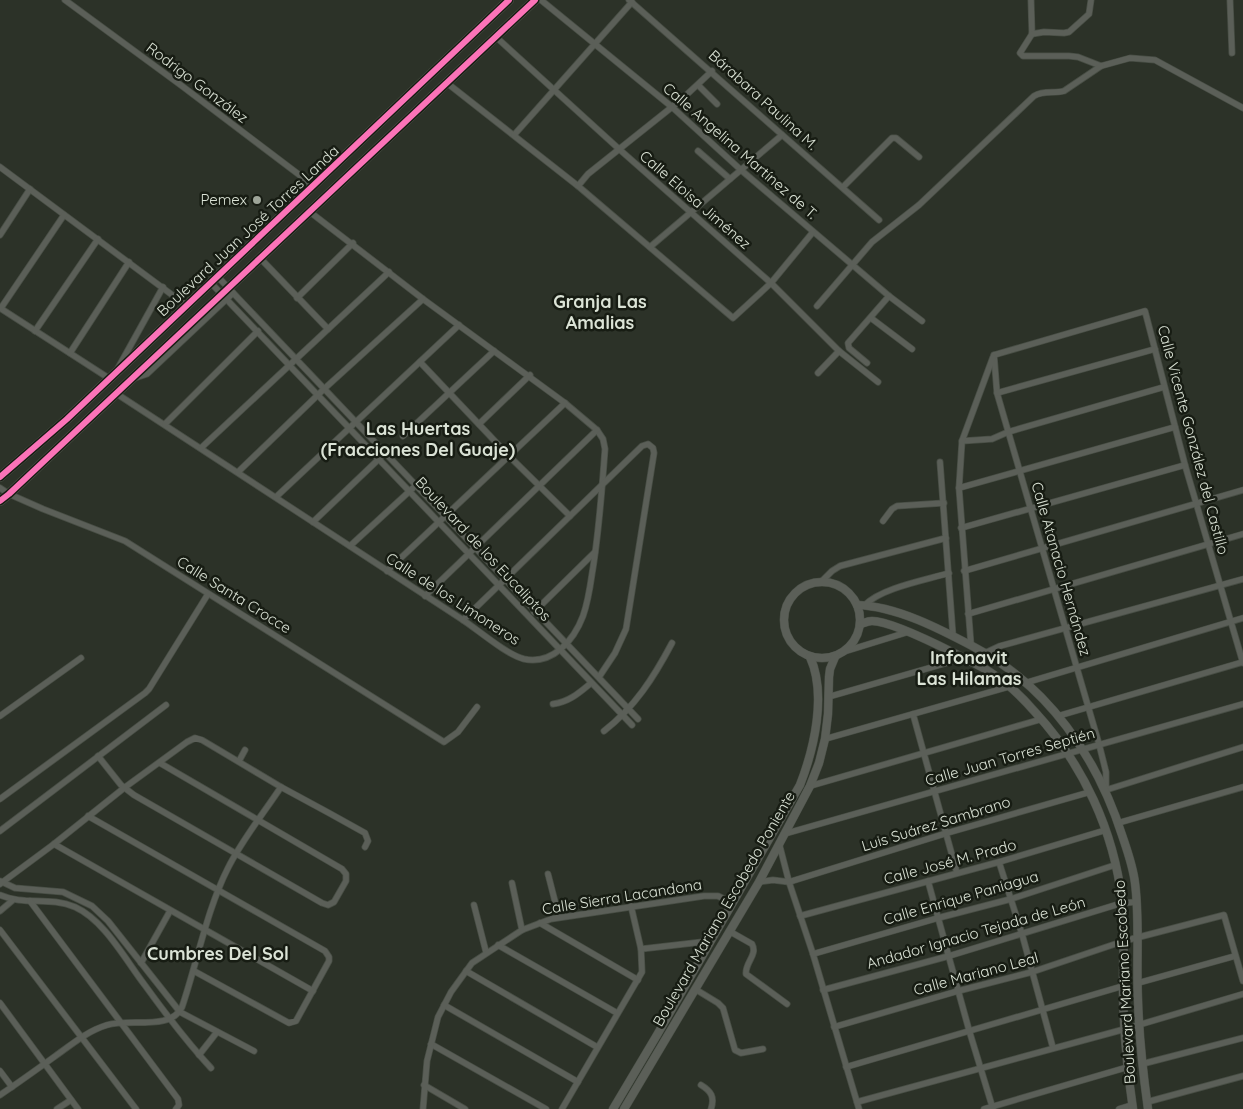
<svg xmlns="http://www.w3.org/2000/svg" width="1243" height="1109" viewBox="0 0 1243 1109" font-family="Quicksand,sans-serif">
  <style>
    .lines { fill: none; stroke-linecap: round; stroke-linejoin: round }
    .street-casing { stroke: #484e45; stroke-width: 7 }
    .secondary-casing { stroke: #484e45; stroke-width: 9 }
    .primary-casing { stroke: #484e45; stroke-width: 10 }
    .street { stroke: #5b5f58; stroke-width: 5.5 }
    .secondary { stroke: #5b5f58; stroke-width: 8 }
    .primary { stroke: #5d6557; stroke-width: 9 }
    .cycleway-casing { stroke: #171c13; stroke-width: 9 }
    .cycleway { stroke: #fb73b8; stroke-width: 6 }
    .poi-dot { fill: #9ea599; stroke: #171c13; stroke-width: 2 }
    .labels { text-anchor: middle; stroke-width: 5; stroke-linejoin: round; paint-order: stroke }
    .street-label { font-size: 15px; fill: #dbe3d6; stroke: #171c13 }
    .poi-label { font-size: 15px; fill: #dbe3d6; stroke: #171c13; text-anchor: end }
    .quarter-label { font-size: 18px; font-weight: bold; fill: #dbe3d6; stroke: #171c13 }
  </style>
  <rect width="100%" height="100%" fill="#2c3228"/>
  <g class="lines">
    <defs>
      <g id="street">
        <path d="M65,0L182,86L314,186"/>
        <path d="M541,0L672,107L741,170L889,296L922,321"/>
        <path d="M629,0L879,220"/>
        <path d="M1031,0L1032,34L1020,53L1023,56H1069L1078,57L1101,66L1130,58L1155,60L1243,108"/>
        <path d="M1230,0L1232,53"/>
        <path d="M1032,34L1044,32L1064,33L1069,32L1089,14L1091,0"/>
        <path d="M496,37L619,149L771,283L839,351L878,382"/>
        <path d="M447,83L578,186L733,318L771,283L813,232"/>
        <path d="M698,85L717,104"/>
        <path d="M514,135L632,2"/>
        <path d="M698,151L730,179"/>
        <path d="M0,167L187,306"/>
        <path d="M578,186L588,174L682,99L712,71"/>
        <path d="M843,187L892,138H896L919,157"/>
        <path d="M0,235L30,189"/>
        <path d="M650,247L782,135"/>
        <path d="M261,259L328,329"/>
        <path d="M218,277L638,719"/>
        <path d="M211,283L632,725"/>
        <path d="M297,298L353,243"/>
        <path d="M817,306L872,242L919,205L1034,96C1044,90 1054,94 1064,91L1101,66"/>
        <path d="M0,308L110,379"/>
        <path d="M1,308L64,215"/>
        <path d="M871,318L912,349"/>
        <path d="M35,331L98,239"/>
        <path d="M70,353L129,262"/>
        <path d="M994,355L997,393L1099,744L1106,772V790L1243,747"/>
        <path d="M994,355L1145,311L1185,465L1243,663"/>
        <path d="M420,362L509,456L570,516"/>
        <path d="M867,363L849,348L848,343L889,296"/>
        <path d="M118,368L163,287"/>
        <path d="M818,373L839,351"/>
        <path d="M132,379L147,374L233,293"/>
        <path d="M997,393L1155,349"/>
        <path d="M117,394L463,620C478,630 507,655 524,659C553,665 574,640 583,616C588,602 590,588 592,574C599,533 602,491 605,449L603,439L597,430L565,403L423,299L310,212"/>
        <path d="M165,424L258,331"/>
        <path d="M479,424L530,375"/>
        <path d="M403,436L494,351"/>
        <path d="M962,441L992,439L1008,432L1164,387"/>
        <path d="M201,448L389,272"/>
        <path d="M940,462L953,636"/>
        <path d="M238,472L324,389L423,299"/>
        <path d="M0,488L9,494L43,509L125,541L444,742L458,732L477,707"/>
        <path d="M959,488L1175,427"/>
        <path d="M276,497L459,325"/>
        <path d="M883,521L892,509L897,506L944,503"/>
        <path d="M313,522L382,456"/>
        <path d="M961,528L1185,465"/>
        <path d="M350,546L413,488"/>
        <path d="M387,571L565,403"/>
        <path d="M964,571L1243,490"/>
        <path d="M821,582L832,571L840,566L946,538"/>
        <path d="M425,596L597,430"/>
        <path d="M865,605C881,588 926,580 949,573"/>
        <path d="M534,612L595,552"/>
        <path d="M968,614L1243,534"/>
        <path d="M463,620L642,446L648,444L653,448L654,453L626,629L615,653L599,677"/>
        <path d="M971,645L959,488L962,441L993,357"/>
        <path d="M843,652L908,632"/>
        <path d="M985,653L1000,646L1243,579"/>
        <path d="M1025,683L1243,618"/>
        <path d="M828,697L964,658"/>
        <path d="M553,704C569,702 579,693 591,683"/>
        <path d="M913,714L957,873"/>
        <path d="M0,716L81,658"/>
        <path d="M1058,716L1243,662"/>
        <path d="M604,731C635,707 654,677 672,643"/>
        <path d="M825,739L1008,687"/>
        <path d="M98,756L121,785L134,795L322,903L328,905L334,902L346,881V874L342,869L160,763"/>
        <path d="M239,761L245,750"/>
        <path d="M810,786L1042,719"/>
        <path d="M0,799L145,693L149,689L208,594"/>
        <path d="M88,816L325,951L329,957V961L296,1021L289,1023L194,971"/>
        <path d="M1118,823L1243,787"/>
        <path d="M0,831L166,705"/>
        <path d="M784,834L1243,704"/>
        <path d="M779,843L789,882L813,954L859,1109"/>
        <path d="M54,844L313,991"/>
        <path d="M999,862L1022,934L1053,1048"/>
        <path d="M548,874L559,917"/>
        <path d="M0,881L15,888L63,892L92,906L108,921L180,1012L254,1051"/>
        <path d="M928,881L969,1030L993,1109"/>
        <path d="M759,882L773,880L789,882L947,833L1090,792"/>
        <path d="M512,883L522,930"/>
        <path d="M0,884L54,844L124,788L187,742L195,738L202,740L281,787L329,813L365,833L368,841L365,847"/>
        <path d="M0,895C25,906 49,896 75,907C104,920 125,959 144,984C165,1013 186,1041 211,1068"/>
        <path d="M30,901L178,1099L179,1105L176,1109"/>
        <path d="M474,905L486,952"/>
        <path d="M0,911L13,900"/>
        <path d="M800,916L999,862L1106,830"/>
        <path d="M540,923L638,980"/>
        <path d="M0,930L136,1109"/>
        <path d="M729,931L752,944C758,955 745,962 746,974L787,1004"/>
        <path d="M498,945L617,1013"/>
        <path d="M641,949L702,942L710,944"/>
        <path d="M813,954L938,918L1011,899L1115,865"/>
        <path d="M141,963L170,911"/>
        <path d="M466,971L597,1047"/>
        <path d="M1138,983L1235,956"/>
        <path d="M695,989L718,1003L723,1008L735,1050L741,1053L763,1049"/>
        <path d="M823,990L949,956L1122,903L1137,902"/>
        <path d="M0,1003L78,1109"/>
        <path d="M444,1005L578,1082"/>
        <path d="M834,1027L958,991L1032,972L1124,941L1224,915L1243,981"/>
        <path d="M431,1044L546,1109"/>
        <path d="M199,1055L217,1032"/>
        <path d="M1142,1064L1243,1038"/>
        <path d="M846,1067L1123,986"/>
        <path d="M0,1071L12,1087"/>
        <path d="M424,1085L465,1109"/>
        <path d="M701,1085C711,1091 715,1097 711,1109"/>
        <path d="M0,1095C18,1083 36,1070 54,1057C71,1045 87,1031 107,1025C130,1018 171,1031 182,1007C197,963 207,909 228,868C242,840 263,814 281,787"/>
        <path d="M857,1102L1125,1029L1243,994"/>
        <path d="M1147,1102L1243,1076"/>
        <path d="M57,1109L71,1100"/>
        <path d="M423,1109L427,1061L438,1017L451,992L472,963L522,930L551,919L704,896H718L732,903"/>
        <path d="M562,1109L642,972L641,949L631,906"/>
        <path d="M984,1109L1128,1067"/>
        <path d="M1119,1109L1132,1105"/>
      </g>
      <g id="secondary">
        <circle cx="822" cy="620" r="38"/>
        <path d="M857,605C896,606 940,629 974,647C1048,686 1097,757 1122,835C1127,850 1133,866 1135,883C1140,922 1136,961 1138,1000C1139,1036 1143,1073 1148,1109"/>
        <path d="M861,624C864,623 868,621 872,621C891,621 938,645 956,654C967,660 979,665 990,672C1006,682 1022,697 1035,712C1083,764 1114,831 1122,901C1125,929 1123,957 1123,984C1123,1026 1127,1068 1133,1109"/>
        <path d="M613,1109L657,1035L800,785C814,749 827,694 810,657"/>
        <path d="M624,1109L759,882L810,786L819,763L825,739L828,714L829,677L830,669L835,657"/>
      </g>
      <g id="primary">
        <path d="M0,477L67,419L509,0"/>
        <path d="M0,501L9,494L535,0"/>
      </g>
    </defs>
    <use href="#street" class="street-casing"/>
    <use href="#secondary" class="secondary-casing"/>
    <use href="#primary" class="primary-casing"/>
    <use href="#street" class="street"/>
    <use href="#secondary" class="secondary"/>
    <use href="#primary" class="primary"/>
    <defs>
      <g id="cycleway">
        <path d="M0,477L67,419L509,0"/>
        <path d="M0,501L9,494L535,0"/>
      </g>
    </defs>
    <use href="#cycleway" class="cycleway-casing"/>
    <use href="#cycleway" class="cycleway"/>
  </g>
  <circle class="poi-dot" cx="257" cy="200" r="5"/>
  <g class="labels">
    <g class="street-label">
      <text transform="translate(197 83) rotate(37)" y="5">Rodrigo González</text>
      <text transform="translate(763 100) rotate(42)" y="5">Bárabara Paulina M.</text>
      <text transform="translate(740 151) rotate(41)" y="5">Calle Angelina Martínez de T.</text>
      <text transform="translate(695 200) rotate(41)" y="5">Calle Eloisa Jiménez</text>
      <text transform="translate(248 231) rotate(-43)" y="5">Boulevard Juan José Torres Landa</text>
      <text transform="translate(1193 440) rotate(75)" y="5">Calle Vicente González del Castillo</text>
      <text transform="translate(483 549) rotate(47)" y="5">Boulevard de los Eucaliptos</text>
      <text transform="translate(1061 569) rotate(74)" y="5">Calle Atanacio Hernández</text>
      <text transform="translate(234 595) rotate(32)" y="5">Calle Santa Crocce</text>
      <text transform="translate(453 599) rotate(33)" y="5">Calle de los Limoneros</text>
      <text transform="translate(1010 757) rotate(-16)" y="5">Calle Juan Torres Septién</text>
      <text transform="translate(936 824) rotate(-17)" y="5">Luis Suárez Sambrano</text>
      <text transform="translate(950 862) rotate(-15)" y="5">Calle José M. Prado</text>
      <text transform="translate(622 897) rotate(-9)" y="5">Calle Sierra Lacandona</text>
      <text transform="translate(961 898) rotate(-16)" y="5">Calle Enrique Paniagua</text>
      <text transform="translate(724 909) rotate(-60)" y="5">Boulevard Mariano Escobedo Poniente</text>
      <text transform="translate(976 933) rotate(-16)" y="5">Andador Ignacio Tejada de León</text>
      <text transform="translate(976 974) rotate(-15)" y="5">Calle Mariano Leal</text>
      <text transform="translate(1125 982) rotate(-93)" y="5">Boulevard Mariano Escobedo</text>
    </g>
    <g class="poi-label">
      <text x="247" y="205">Pemex</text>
    </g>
    <g class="quarter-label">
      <text x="600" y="308">Granja Las<tspan x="600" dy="21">Amalias</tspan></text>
      <text x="418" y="435">Las Huertas<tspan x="418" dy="21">(Fracciones Del Guaje)</tspan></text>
      <text x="969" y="664">Infonavit<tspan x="969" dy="21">Las Hilamas</tspan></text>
      <text x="218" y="960">Cumbres Del Sol</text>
    </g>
  </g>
</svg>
